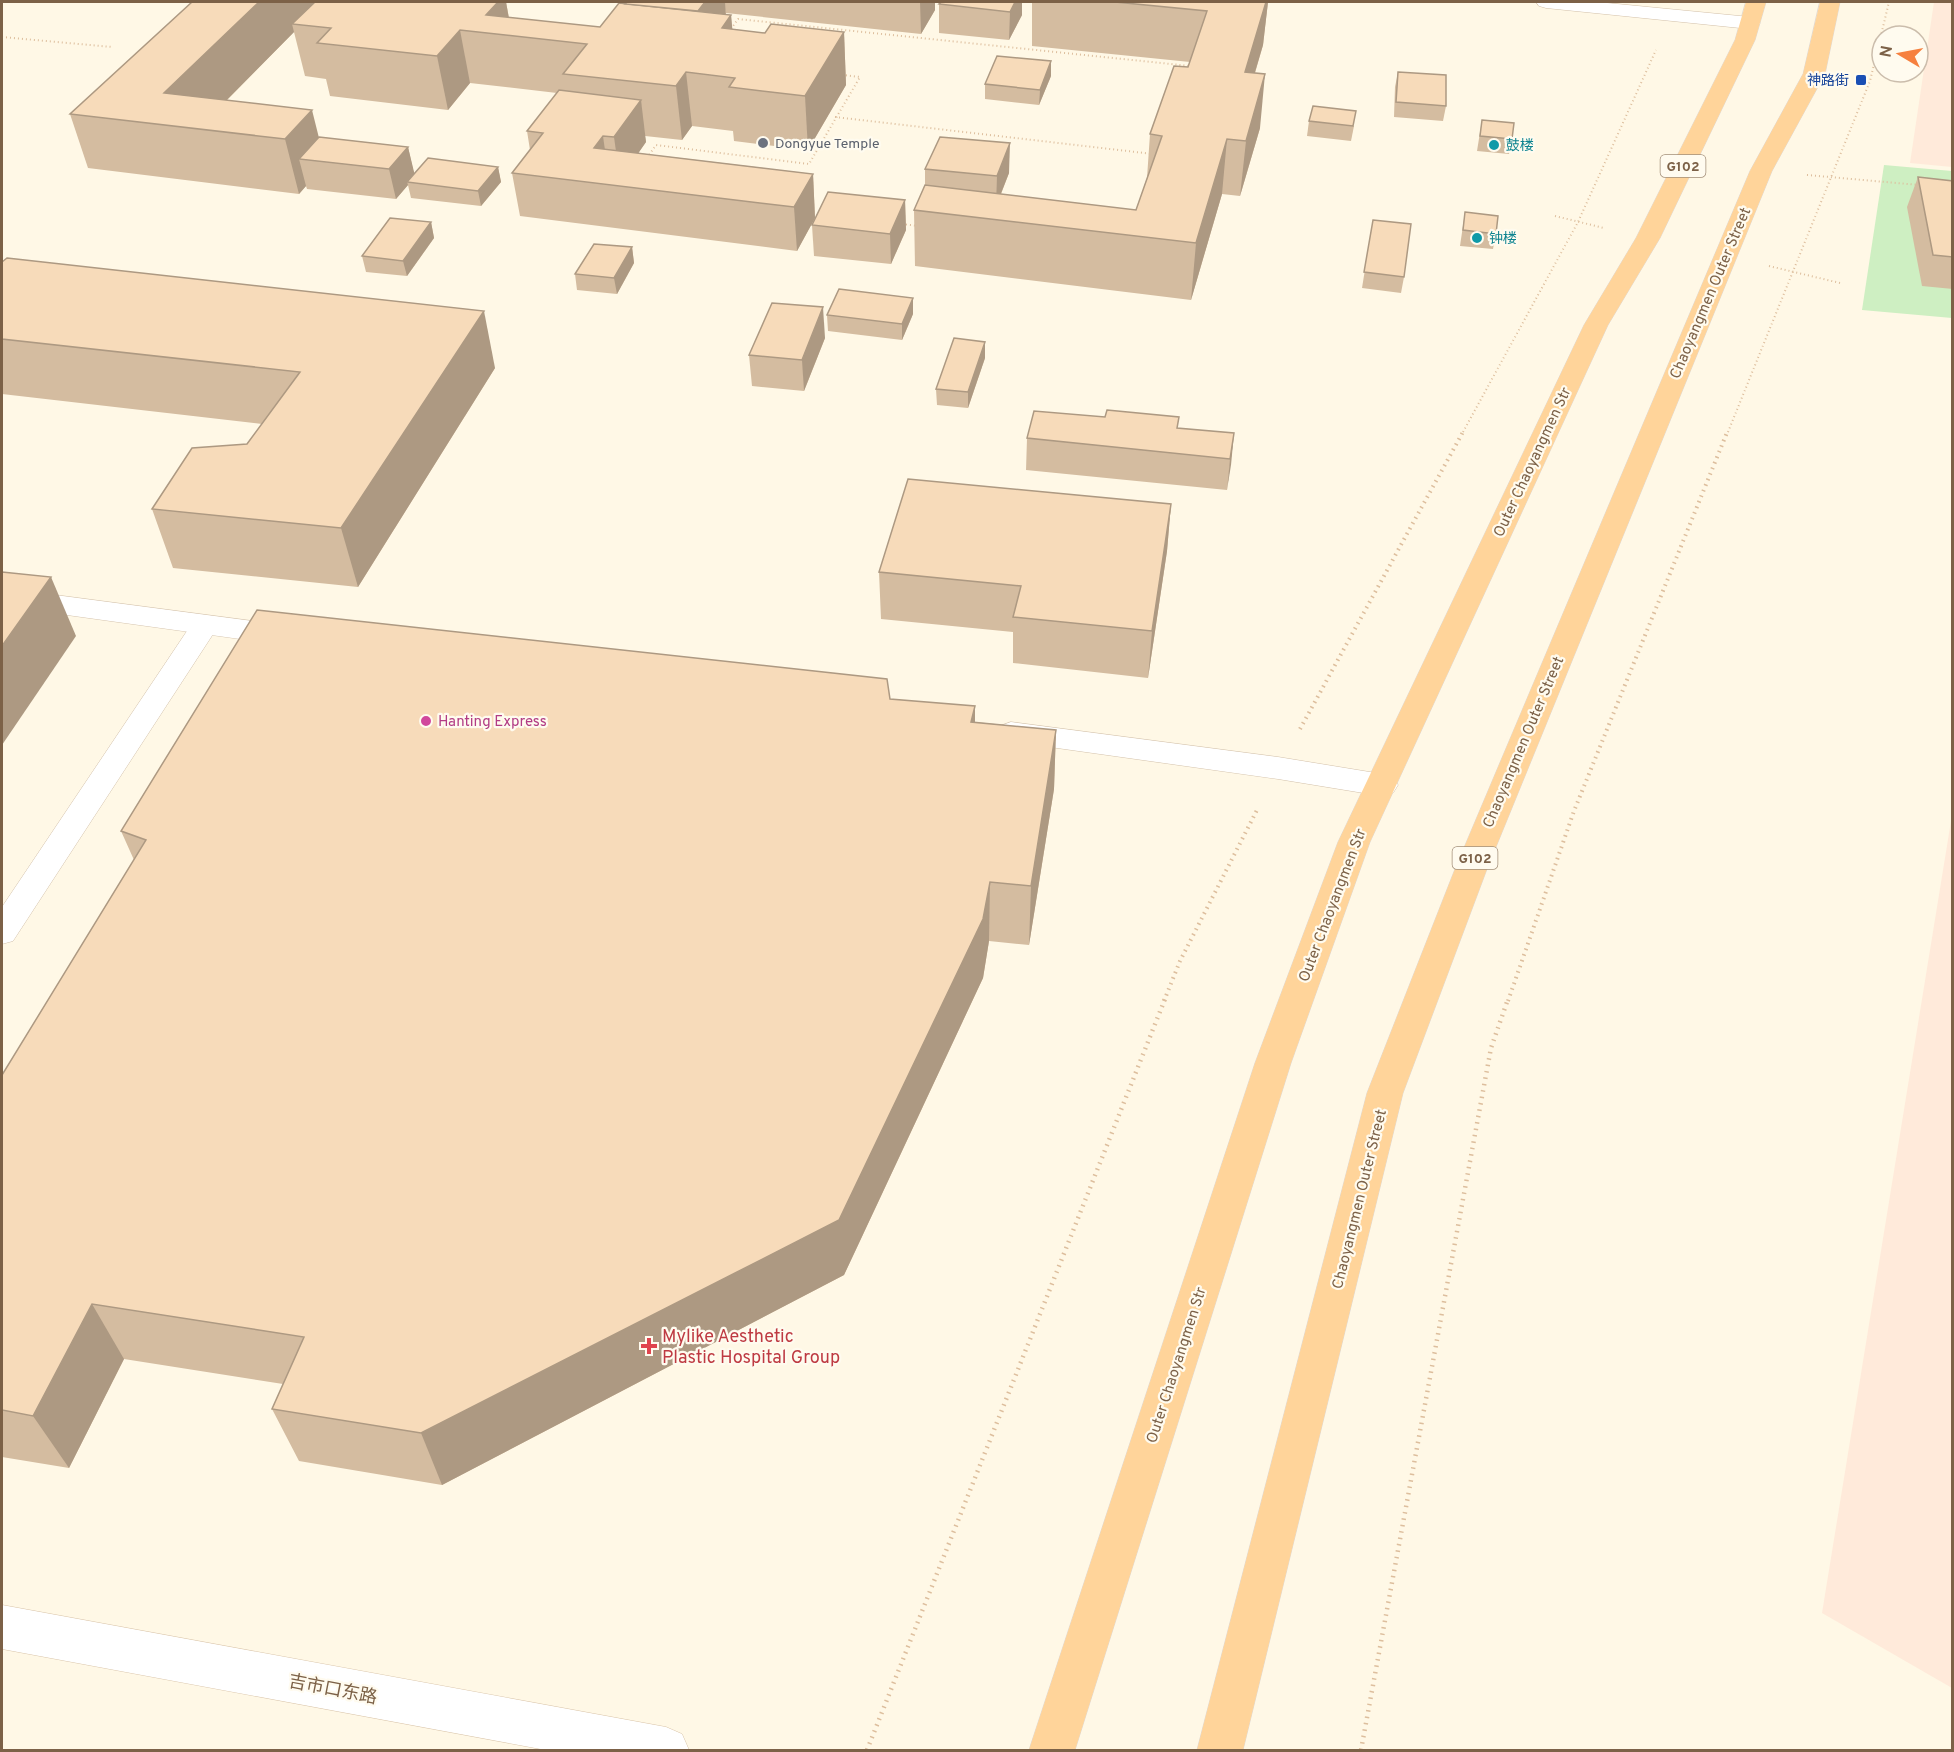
<svg xmlns="http://www.w3.org/2000/svg" width="1954" height="1752" viewBox="0 0 1954 1752" font-family="Overpass,'Noto Sans SC',sans-serif">
  <style>
    .commercial { fill: #ffeada }
    .green { fill: #ceefc2 }
    .lines { fill: none; stroke-linecap: round; stroke-linejoin: round }
    .service-casing { stroke: #d3c1aa; stroke-width: 1 }
    .minor-casing { stroke: #d3c1aa; stroke-width: 1 }
    .secondary-casing { stroke: #d9c4a9; stroke-width: 1 }
    .trunk-casing { stroke: #e0d9d3; stroke-width: 1 }
    .path-far2 { stroke: #ddbe9d; stroke-width: 2; stroke-dasharray: 1 3; stroke-linecap: butt }
    .path-far1 { stroke: #ddbe9d; stroke-width: 4; stroke-dasharray: 1.5 4.5; stroke-linecap: butt }
    .path { stroke: #ddbe9d; stroke-width: 4.5; stroke-dasharray: 1.5 5; stroke-linecap: butt }
    .service { fill: #fff; fill-rule: evenodd }
    .minor { fill: #fff; fill-rule: evenodd }
    .secondary { fill: #fff; fill-rule: evenodd }
    .trunk { fill: #ffd49a; fill-rule: evenodd }
    .wall { fill: #d4bca0 }
    .shaded-wall { fill: #ad9982 }
    .building { fill: #f7dbba; stroke: #ad9982; stroke-width: 1.5 }
    .transit-dot { fill: #1a4fb4; stroke: #fffbef; stroke-width: 2 }
    .worship-dot { fill: #6b7280; stroke: #fffbef; stroke-width: 2 }
    .culture-dot { fill: #0f9aa8; stroke: #fffbef; stroke-width: 2 }
    .hotel-dot { fill: #d1479c; stroke: #fffbef; stroke-width: 2 }
    .health-dot { fill: #e0444e; stroke: #fffbef; stroke-width: 2 }
    .labels { text-anchor: middle; stroke-width: 4.5; stroke-linejoin: round; paint-order: stroke }
    .far-transit-label { font-size: 14px; fill: #164399; stroke: #fffbef; text-anchor: end }
    .far-worship-label { font-size: 14px; fill: #5b616d; stroke: #fffbef; text-anchor: start }
    .far-culture-label { font-size: 14px; fill: #0d838f; stroke: #fffbef; text-anchor: start }
    .shield { fill: #fffbef; stroke: #a38f79; stroke-width: 1.5 }
    .shield-label { font-size: 14px; font-weight: bold; fill: #7c6147 }
    .street-label { font-size: 15px; fill: #7c6147; stroke: #fffbef }
    .hotel-label { font-size: 15px; fill: #b23c85; stroke: #fffbef; text-anchor: start }
    .near-health-label { font-size: 18px; fill: #be3a42; stroke: #fffbef; text-anchor: start }
    .near-street-label { font-size: 18px; fill: #7c6147; stroke: #fffbef }
  </style>
  <rect width="100%" height="100%" fill="#fff8e6"/>
  <g class="commercial">
    <path d="M1934,2H1952V167L1910,163Z"/>
    <path d="M1952,815V1688L1822,1613Z"/>
  </g>
  <path class="green" d="M1884,165L1952,171V318L1862,310Z"/>
  <g class="lines">
    <defs>
      <g id="service">
        <path d="M1536,2H1597L1750,17L1757,19L1760,23L1757,27L1750,29L1546,8L1539,6Z"/>
        <path d="M205,616L215,619L219,625L13,941L2,944V907L195,619Z"/>
      </g>
      <g id="minor">
        <path d="M2,588L291,626L301,629L306,636L301,643L291,646L2,606Z"/>
        <path d="M1011,722L1278,757L1382,774L1393,777L1398,785L1393,793L1382,796L1278,779L1000,740L996,733L1000,726Z"/>
      </g>
      <path id="secondary" d="M2,1605L666,1727L682,1734L689,1750H546L2,1649Z"/>
      <g id="trunk">
        <path d="M1746,2H1766L1755,40L1660,238L1608,325L1370,842L1291,1063L1075,1750H1029L1255,1063L1338,842L1584,325L1636,238L1735,40Z"/>
        <path d="M1820,2H1840L1825,74L1772,171L1487,869L1403,1093L1243,1750H1197L1367,1093L1455,869L1750,171L1803,74Z"/>
      </g>
    </defs>
    <use href="#service" class="service-casing"/>
    <use href="#minor" class="minor-casing"/>
    <use href="#secondary" class="secondary-casing"/>
    <use href="#trunk" class="trunk-casing"/>
    <g class="path-far2">
      <path d="M731,29L738,19L1190,66L1189,68"/>
      <path d="M2,37L112,47"/>
      <path d="M835,117L1153,154"/>
      <path d="M647,158L656,145L809,164L860,77L843,75"/>
      <path d="M1807,175L1919,185"/>
      <path d="M1555,216L1604,228"/>
      <path d="M902,224L918,226"/>
      <path d="M1769,266L1840,283"/>
      <path d="M1463,432L1578,222L1656,50"/>
      <path d="M1728,432L1870,81L1889,2"/>
    </g>
    <g class="path-far1">
      <path d="M1300,729L1464,430"/>
      <path d="M1164,1001L1180,961L1257,810"/>
      <path d="M1508,1001L1574,811L1728,430"/>
    </g>
    <g class="path">
      <path d="M867,1750L1165,999"/>
      <path d="M1361,1750L1491,1048L1508,999"/>
    </g>
    <use href="#service" class="service"/>
    <use href="#minor" class="minor"/>
    <use href="#secondary" class="secondary"/>
    <use href="#trunk" class="trunk"/>
  </g>
  <g class="wall">
    <path d="M192,2H506L509,18L600,27L627,2H935V10L921,34L726,13V14L731,15L732,29L765,33L844,32L846,85L808,150L734,141L733,131L692,126L682,140L645,136L646,142L638,153L813,174L815,218L797,251L520,216L512,173L530,150L527,131L557,93L470,83L448,110L330,96L326,79L305,76L294,32L227,100L319,137L408,147L414,174L498,167L501,182L481,206L411,198L408,185L396,199L307,189L306,186L299,194L88,168L70,114Z"/>
    <path d="M941,2H1022V15L1009,40L939,33V4Z"/>
    <path d="M1032,2H1268L1263,45L1255,73L1260,128L1240,196L1222,194L1191,300L915,266L914,210L925,185V169L1009,173L1001,194L1136,210L1147,178L1150,134L1188,67L1190,62L1032,46Z"/>
    <path d="M1398,72L1446,106L1443,121L1394,117L1395,87Z"/>
    <path d="M1051,76L1039,105L985,99V84Z"/>
    <path d="M1482,120L1512,139L1509,154L1477,151Z"/>
    <path d="M1309,121L1354,126L1351,141L1307,136Z"/>
    <path d="M1918,177L1953,181V289L1922,286L1907,207Z"/>
    <path d="M905,200L906,230L891,264L814,256L812,225Z"/>
    <path d="M1465,212L1496,234L1493,249L1460,246Z"/>
    <path d="M1373,220L1404,277L1401,293L1362,288Z"/>
    <path d="M431,222L434,238L407,276L366,272L362,256Z"/>
    <path d="M632,247L634,263L617,294L577,290L575,274Z"/>
    <path d="M2,262L495,368L358,587L173,568L152,509L247,444L262,424L2,394Z"/>
    <path d="M913,298V314L902,340L828,331L827,315Z"/>
    <path d="M825,338L804,391L752,386L749,355Z"/>
    <path d="M985,358L968,408L937,405L936,389Z"/>
    <path d="M1178,428L1234,433L1227,490L1026,470L1027,438Z"/>
    <path d="M1171,504L1167,551L1148,678L1013,663V632L881,619L879,572Z"/>
    <path d="M890,699L975,722L1056,730L1054,789L1029,945L989,941L983,978L844,1275L442,1485L299,1461L272,1409L283,1384L124,1359L69,1468L2,1457V1075L134,860L121,831Z"/>
  </g>
  <g class="shaded-wall">
    <path d="M259,2H324L292,24L294,32L198,129L164,93Z"/>
    <path d="M498,2H506L512,36L486,15Z"/>
    <path d="M705,2H725L726,19L697,12Z"/>
    <path d="M920,2H935V10L921,34Z"/>
    <path d="M1015,2H1022V15L1009,40L1010,12Z"/>
    <path d="M1266,2H1268L1263,45L1239,126L1245,72Z"/>
    <path d="M731,15L736,68L722,28Z"/>
    <path d="M460,30L470,83L448,110L437,56Z"/>
    <path d="M844,32L846,85L808,150L805,96Z"/>
    <path d="M1051,61V76L1039,105L1040,90Z"/>
    <path d="M686,72L692,126L682,140L676,86Z"/>
    <path d="M1265,74L1260,128L1240,196L1246,141Z"/>
    <path d="M641,100L646,142L620,180L614,137Z"/>
    <path d="M312,110L325,162L299,159L306,186L299,194L285,139Z"/>
    <path d="M603,136L609,179L594,148Z"/>
    <path d="M1227,139L1222,194L1191,300L1196,243Z"/>
    <path d="M1010,143L1009,173L996,206L997,176Z"/>
    <path d="M408,147L415,176L407,182L408,185L396,199L389,169Z"/>
    <path d="M498,167L501,182L481,206L478,191Z"/>
    <path d="M813,174L815,218L797,251L794,207Z"/>
    <path d="M905,200L906,230L891,264L890,234Z"/>
    <path d="M431,222L434,238L407,276L403,261Z"/>
    <path d="M632,247L634,263L617,294L614,278Z"/>
    <path d="M913,298V314L902,340V324Z"/>
    <path d="M823,307L825,338L804,391L802,360Z"/>
    <path d="M484,311L495,368L358,587L341,528Z"/>
    <path d="M985,342V358L968,408V392Z"/>
    <path d="M1234,433L1231,465L1227,490L1230,459Z"/>
    <path d="M1171,504L1167,551L1148,678L1152,631Z"/>
    <path d="M51,577L76,636L2,745V646Z"/>
    <path d="M975,706V766L971,722Z"/>
    <path d="M1056,730L1054,789L1029,945L1031,886Z"/>
    <path d="M990,882L989,941L983,978L844,1275L442,1485L421,1433Z"/>
    <path d="M92,1304L124,1359L69,1468L33,1416Z"/>
  </g>
  <g class="building">
    <path d="M192,2H259L164,93L312,110L285,139L70,114Z"/>
    <path d="M315,2H498L486,15L600,27L619,3L731,15L722,28L765,33L771,24L844,32L805,96L729,87L735,78L686,72L676,86L563,74L587,44L460,30L437,56L317,43L331,28L292,24Z"/>
    <path d="M627,2H705L698,11L625,4Z"/>
    <path d="M941,2H1015L1010,12L939,4Z"/>
    <path d="M1115,2H1266L1245,72L1265,74L1246,141L1227,139L1196,243L914,210L925,185L1136,210L1162,136L1150,134L1174,66L1188,67L1207,11Z"/>
    <path d="M997,56L1051,61L1040,90L985,84Z"/>
    <path d="M1398,72L1446,75V106L1396,102Z"/>
    <path d="M559,90L641,100L614,137L603,136L594,148L813,174L794,207L512,173L543,133L527,131Z"/>
    <path d="M1313,106L1356,111L1353,126L1309,121Z"/>
    <path d="M1482,120L1514,123L1512,139L1480,136Z"/>
    <path d="M319,137L408,147L389,169L299,159Z"/>
    <path d="M940,137L1010,143L997,176L925,169Z"/>
    <path d="M428,158L498,167L478,191L407,182Z"/>
    <path d="M1918,177L1953,181V257L1933,255Z"/>
    <path d="M828,192L905,200L890,234L812,225Z"/>
    <path d="M1465,212L1498,216L1496,234L1463,230Z"/>
    <path d="M390,218L431,222L403,261L362,256Z"/>
    <path d="M1373,220L1411,224L1404,277L1364,272Z"/>
    <path d="M594,244L632,247L614,278L575,274Z"/>
    <path d="M7,258L484,311L341,528L152,509L192,448L247,444L300,372L2,339V262Z"/>
    <path d="M839,289L913,298L902,324L827,315Z"/>
    <path d="M772,303L823,307L802,360L749,355Z"/>
    <path d="M954,338L985,342L968,392L936,389Z"/>
    <path d="M1107,410L1179,417L1177,428L1234,433L1230,459L1027,438L1034,411L1105,417Z"/>
    <path d="M908,479L1171,504L1152,631L1013,617L1021,586L879,572Z"/>
    <path d="M2,572L51,577L2,646Z"/>
    <path d="M257,610L887,679L890,699L975,706L971,722L1056,730L1031,886L990,882L983,919L839,1220L421,1433L272,1409L304,1337L92,1304L33,1416L2,1410V1075L146,840L121,831Z"/>
  </g>
  <rect class="transit-dot" x="1855" y="74" width="12" height="12" rx="3"/>
  <circle class="worship-dot" cx="763" cy="143" r="6"/>
  <g class="culture-dot">
    <circle cx="1494" cy="145" r="6"/>
    <circle cx="1477" cy="238" r="6"/>
  </g>
  <circle class="hotel-dot" cx="426" cy="721" r="6"/>
  <path class="health-dot" d="M646 1337h6v6h6v6h-6v6h-6v-6h-6v-6h6z"/>
  <g class="labels">
    <g class="far-transit-label">
      <text x="1849" y="85">神路街</text>
    </g>
    <g class="far-worship-label">
      <text x="775" y="148">Dongyue Temple</text>
    </g>
    <g class="far-culture-label">
      <text x="1506" y="150">鼓楼</text>
      <text x="1489" y="243">钟楼</text>
    </g>
    <g class="shield">
      <rect x="1660.5" y="155" width="45" height="22" rx="4.5"/>
      <rect x="1452.5" y="847" width="45" height="22" rx="4.5"/>
    </g>
    <g class="shield-label">
      <text x="1683" y="171">G102</text>
      <text x="1475" y="863">G102</text>
    </g>
    <g class="street-label">
      <text transform="translate(1710 293) rotate(-67)" y="5">Chaoyangmen Outer Street</text>
      <text transform="translate(1532 462) rotate(-65)" y="5">Outer Chaoyangmen Str</text>
      <text transform="translate(1523 742) rotate(-67)" y="5">Chaoyangmen Outer Street</text>
      <text transform="translate(1332 905) rotate(-69)" y="5">Outer Chaoyangmen Str</text>
      <text transform="translate(1359 1199) rotate(-76)" y="5">Chaoyangmen Outer Street</text>
      <text transform="translate(1176 1365) rotate(-72)" y="5">Outer Chaoyangmen Str</text>
    </g>
    <g class="hotel-label">
      <text x="438" y="726">Hanting Express</text>
    </g>
    <g class="near-health-label">
      <text x="662" y="1342">Mylike Aesthetic<tspan x="662" dy="21">Plastic Hospital Group</tspan></text>
    </g>
    <g class="near-street-label">
      <text transform="translate(333 1689) rotate(11)" y="6">吉市口东路</text>
    </g>
  </g>
  <rect width="1954" height="1752" fill="none" stroke="#7c6147" stroke-width="6"/>
  <g transform="translate(1900 54) rotate(280)"><circle r="28" fill="#fffbef" stroke="#cbbdac" stroke-width="1.5"/>
  <path d="M0-4.5L10 22L0 15L-10 22Z" fill="#f6803e"/>
  <text y="-9" font-size="16" font-weight="bold" text-anchor="middle" fill="#7c6147">N</text>
  </g>
</svg>
